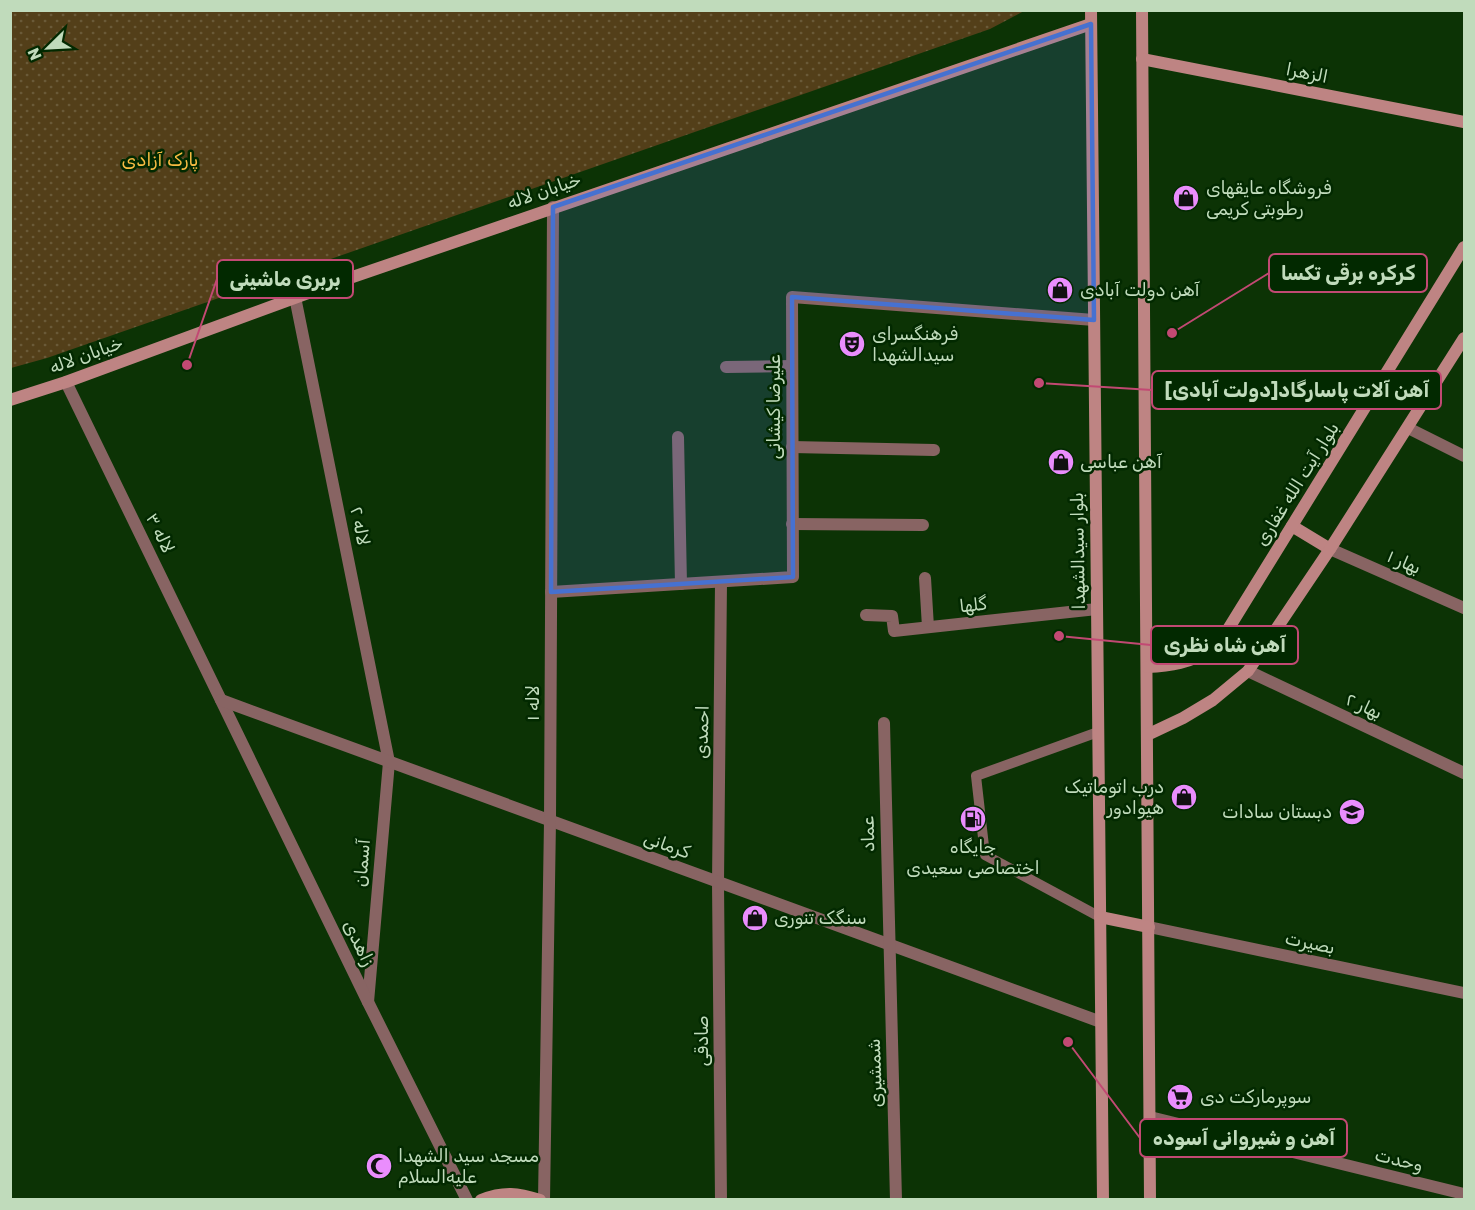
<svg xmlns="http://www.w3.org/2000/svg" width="1475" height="1210" viewBox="0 0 1475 1210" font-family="Rubik,'Noto Sans Arabic',sans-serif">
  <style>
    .park { fill: url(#park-dots) }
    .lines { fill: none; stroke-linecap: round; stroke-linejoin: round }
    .lane { stroke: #886463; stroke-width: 10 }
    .street { stroke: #886463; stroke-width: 12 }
    .secondary { stroke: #be8483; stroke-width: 12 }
    .marked { fill: #4671d1; fill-opacity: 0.2; stroke: #4671d1; stroke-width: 4.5; stroke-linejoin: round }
    .labels { text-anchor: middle; stroke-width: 5; stroke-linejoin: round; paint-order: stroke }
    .street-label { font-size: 18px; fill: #c0dbbb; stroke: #022900 }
    .park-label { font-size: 18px; fill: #f7bb43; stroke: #022900 }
    .poi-label { font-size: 18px; fill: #c0dbbb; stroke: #022900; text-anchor: start }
    .leader { fill: none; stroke: #c24973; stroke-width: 2 }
    .callout-dot { fill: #c24973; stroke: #022900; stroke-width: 2 }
    .callout { fill: #022900; stroke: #c24973; stroke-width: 2 }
    .callout-label { font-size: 20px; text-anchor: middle; font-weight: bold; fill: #c0dbbb }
  </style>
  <defs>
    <pattern id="park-dots" width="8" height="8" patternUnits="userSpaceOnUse" patternTransform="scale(1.5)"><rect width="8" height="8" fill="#533f19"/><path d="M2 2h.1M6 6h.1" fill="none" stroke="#6a5a38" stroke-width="1.8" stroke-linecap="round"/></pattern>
  </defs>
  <rect width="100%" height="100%" fill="#0c3305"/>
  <path class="park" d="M11,10H1024V11L990,29L47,358L11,368Z"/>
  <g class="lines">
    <path class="lane" d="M1098,732L976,776L985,855L1100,917"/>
    <g class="street">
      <path d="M295,297L389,762L368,1002"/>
      <path d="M726,367L792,366"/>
      <path d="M66,382L368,1002L467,1200"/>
      <path d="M1408,428L1464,456"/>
      <path d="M678,437L681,584"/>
      <path d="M792,447L934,450"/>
      <path d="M792,524L923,525"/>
      <path d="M1330,549L1464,608"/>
      <path d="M925,578L928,627"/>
      <path d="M721,582L718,883L721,1200"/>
      <path d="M551,592L793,577L792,297L1094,320"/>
      <path d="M866,615L892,616L894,631L1097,609"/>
      <path d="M1248,671L1464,773"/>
      <path d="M221,700L1101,1022"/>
      <path d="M884,723L896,1200"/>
      <path d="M1149,927L1464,993"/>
      <path d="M1150,1117L1464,1194"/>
      <path d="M544,1200L550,821L553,207"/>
    </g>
    <g class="secondary">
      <path d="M1091,10L1103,1200"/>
      <path d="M1142,10L1150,1200"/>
      <path d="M1142,59L1464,122"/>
      <path d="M10,400L66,382L338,282L1091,24"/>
      <path d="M1292,526L1330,549"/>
      <path d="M1147,667C1170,666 1191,663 1211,649C1217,644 1222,637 1227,631L1464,247"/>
      <path d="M1147,735L1183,718L1213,700L1248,671L1330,549L1464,338"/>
      <path d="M1100,917L1149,927"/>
      <path d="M481,1200C504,1191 518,1193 540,1200"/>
    </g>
  </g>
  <path class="marked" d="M1091,24L1094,320L792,297L793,577L551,592L553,207Z"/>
  <defs>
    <symbol id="shop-disc" viewBox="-11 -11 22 22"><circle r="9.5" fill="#ea8dfd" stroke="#022900"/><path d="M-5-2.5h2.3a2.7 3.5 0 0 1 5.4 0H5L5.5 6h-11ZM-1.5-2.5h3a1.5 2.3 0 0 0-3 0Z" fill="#111"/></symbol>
    <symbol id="theatre-disc" viewBox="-11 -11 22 22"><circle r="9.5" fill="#ea8dfd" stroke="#022900"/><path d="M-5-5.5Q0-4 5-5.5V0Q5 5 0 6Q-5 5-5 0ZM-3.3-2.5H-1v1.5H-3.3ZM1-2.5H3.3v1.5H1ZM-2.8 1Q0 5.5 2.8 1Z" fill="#111"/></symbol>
    <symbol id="school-disc" viewBox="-11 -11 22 22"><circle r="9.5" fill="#ea8dfd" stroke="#022900"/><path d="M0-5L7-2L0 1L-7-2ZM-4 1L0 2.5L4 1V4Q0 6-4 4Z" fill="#111"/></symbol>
    <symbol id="fuel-disc" viewBox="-11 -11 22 22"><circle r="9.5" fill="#ea8dfd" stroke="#022900"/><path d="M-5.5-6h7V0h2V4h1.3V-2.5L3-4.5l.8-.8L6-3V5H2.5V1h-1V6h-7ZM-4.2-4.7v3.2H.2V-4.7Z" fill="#111"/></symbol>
    <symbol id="supermarket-disc" viewBox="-11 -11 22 22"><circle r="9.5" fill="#ea8dfd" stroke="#022900"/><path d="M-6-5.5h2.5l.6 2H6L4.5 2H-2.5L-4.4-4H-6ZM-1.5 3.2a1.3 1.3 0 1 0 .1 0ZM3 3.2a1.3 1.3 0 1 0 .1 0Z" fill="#111"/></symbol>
    <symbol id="mosque-disc" viewBox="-11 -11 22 22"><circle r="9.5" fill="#ea8dfd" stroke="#022900"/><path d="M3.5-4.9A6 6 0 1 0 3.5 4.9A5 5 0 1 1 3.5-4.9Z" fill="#111"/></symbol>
  </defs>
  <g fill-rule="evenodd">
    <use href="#shop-disc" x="1171" y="183" width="30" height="30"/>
    <use href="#shop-disc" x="1045" y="275" width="30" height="30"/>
    <use href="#theatre-disc" x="837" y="329" width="30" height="30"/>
    <use href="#shop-disc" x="1046" y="447" width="30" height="30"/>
    <use href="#shop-disc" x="1169" y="782" width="30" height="30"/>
    <use href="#school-disc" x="1337" y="797" width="30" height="30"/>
    <use href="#fuel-disc" x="958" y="804" width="30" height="30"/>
    <use href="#shop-disc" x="740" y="903" width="30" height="30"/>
    <use href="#supermarket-disc" x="1165" y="1082" width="30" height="30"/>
    <use href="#mosque-disc" x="364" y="1151" width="30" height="30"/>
  </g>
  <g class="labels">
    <g class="street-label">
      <text transform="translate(1307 73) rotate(11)" y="6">الزهرا</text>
      <text transform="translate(544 191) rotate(-19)" y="6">خیابان لاله</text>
      <text transform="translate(86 355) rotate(-20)" y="6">خیابان لاله</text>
      <text transform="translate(774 407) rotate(-90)" y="6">علیرضا کیشانی</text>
      <text transform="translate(1297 484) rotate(-58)" y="6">بلوار آیت الله غفاری</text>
      <text transform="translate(360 526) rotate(79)" y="6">لاله ۲</text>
      <text transform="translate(160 533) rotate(64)" y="6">لاله ۳</text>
      <text transform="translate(1078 551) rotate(-91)" y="6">بلوار سیدالشهدا</text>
      <text transform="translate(1404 562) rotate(23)" y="6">بهار ۱</text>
      <text transform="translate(973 605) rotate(-6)" y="6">گلها</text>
      <text transform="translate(533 703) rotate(-90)" y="6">لاله ۱</text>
      <text transform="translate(1364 706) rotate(25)" y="6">بهار ۲</text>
      <text transform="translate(702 732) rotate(-89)" y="6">احمدی</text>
      <text transform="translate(868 834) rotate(-91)" y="6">عماد</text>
      <text transform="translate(667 845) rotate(20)" y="6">کرمانی</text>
      <text transform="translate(362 863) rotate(-85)" y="6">آسمان</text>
      <text transform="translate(359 943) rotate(64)" y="6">زاهدی</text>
      <text transform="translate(1310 943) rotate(12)" y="6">بصیرت</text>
      <text transform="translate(702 1041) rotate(-90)" y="6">صادقی</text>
      <text transform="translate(875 1073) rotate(-92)" y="6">شمشیری</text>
      <text transform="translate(1399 1160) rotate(14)" y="6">وحدت</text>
    </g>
    <g class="park-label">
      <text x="160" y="166">پارک آزادی</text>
    </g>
    <g class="poi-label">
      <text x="1206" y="194">فروشگاه عایقهای<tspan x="1206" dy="21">رطوبتی کریمی</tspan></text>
      <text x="1080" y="296">آهن دولت آبادی</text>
      <text x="872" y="340">فرهنگسرای<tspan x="872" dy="21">سیدالشهدا</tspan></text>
      <text x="1080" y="468">آهن عباسی</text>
      <text x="1164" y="793" text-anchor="end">درب اتوماتیک<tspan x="1164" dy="21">هیوادور</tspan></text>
      <text x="1332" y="818" text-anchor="end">دبستان سادات</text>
      <text x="973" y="853" text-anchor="middle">جایگاه<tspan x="973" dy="21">اختصاصی سعیدی</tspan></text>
      <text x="774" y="924">سنگک تنوری</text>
      <text x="1200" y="1103">سوپرمارکت دی</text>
      <text x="398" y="1162">مسجد سید الشهدا<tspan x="398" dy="21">علیه‌السلام</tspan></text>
    </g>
  </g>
  <path class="leader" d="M1172 333L1269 273M187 365L217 279M1039 383L1152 390M1059 636L1151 645M1068 1042L1140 1138"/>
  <g class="callout-dot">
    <circle cx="1172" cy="333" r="6"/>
    <circle cx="187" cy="365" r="6"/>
    <circle cx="1039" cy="383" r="6"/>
    <circle cx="1059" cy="636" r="6"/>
    <circle cx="1068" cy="1042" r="6"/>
  </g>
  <g class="callout">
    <rect x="1269" y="254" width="158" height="38" rx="6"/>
    <rect x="217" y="260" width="136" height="38" rx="6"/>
    <rect x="1152" y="371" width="289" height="38" rx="6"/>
    <rect x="1151" y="626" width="147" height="38" rx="6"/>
    <rect x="1140" y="1119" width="207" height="38" rx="6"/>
  </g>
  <g class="callout-label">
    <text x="1348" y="280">کرکره برقی تکسا</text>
    <text x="285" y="286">بربری ماشینی</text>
    <text x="1297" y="397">آهن آلات پاسارگاد[دولت آبادی]</text>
    <text x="1225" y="652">آهن شاه نظری</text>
    <text x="1244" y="1145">آهن و شیروانی آسوده</text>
  </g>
  <rect width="1475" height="1210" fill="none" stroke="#c0dbbb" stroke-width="24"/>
  <g transform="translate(48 48) rotate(246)" stroke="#022900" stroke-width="4.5" paint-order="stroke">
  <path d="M0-4.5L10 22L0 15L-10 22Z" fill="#c0dbbb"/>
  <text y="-9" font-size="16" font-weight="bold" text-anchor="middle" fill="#c0dbbb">N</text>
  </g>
</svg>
